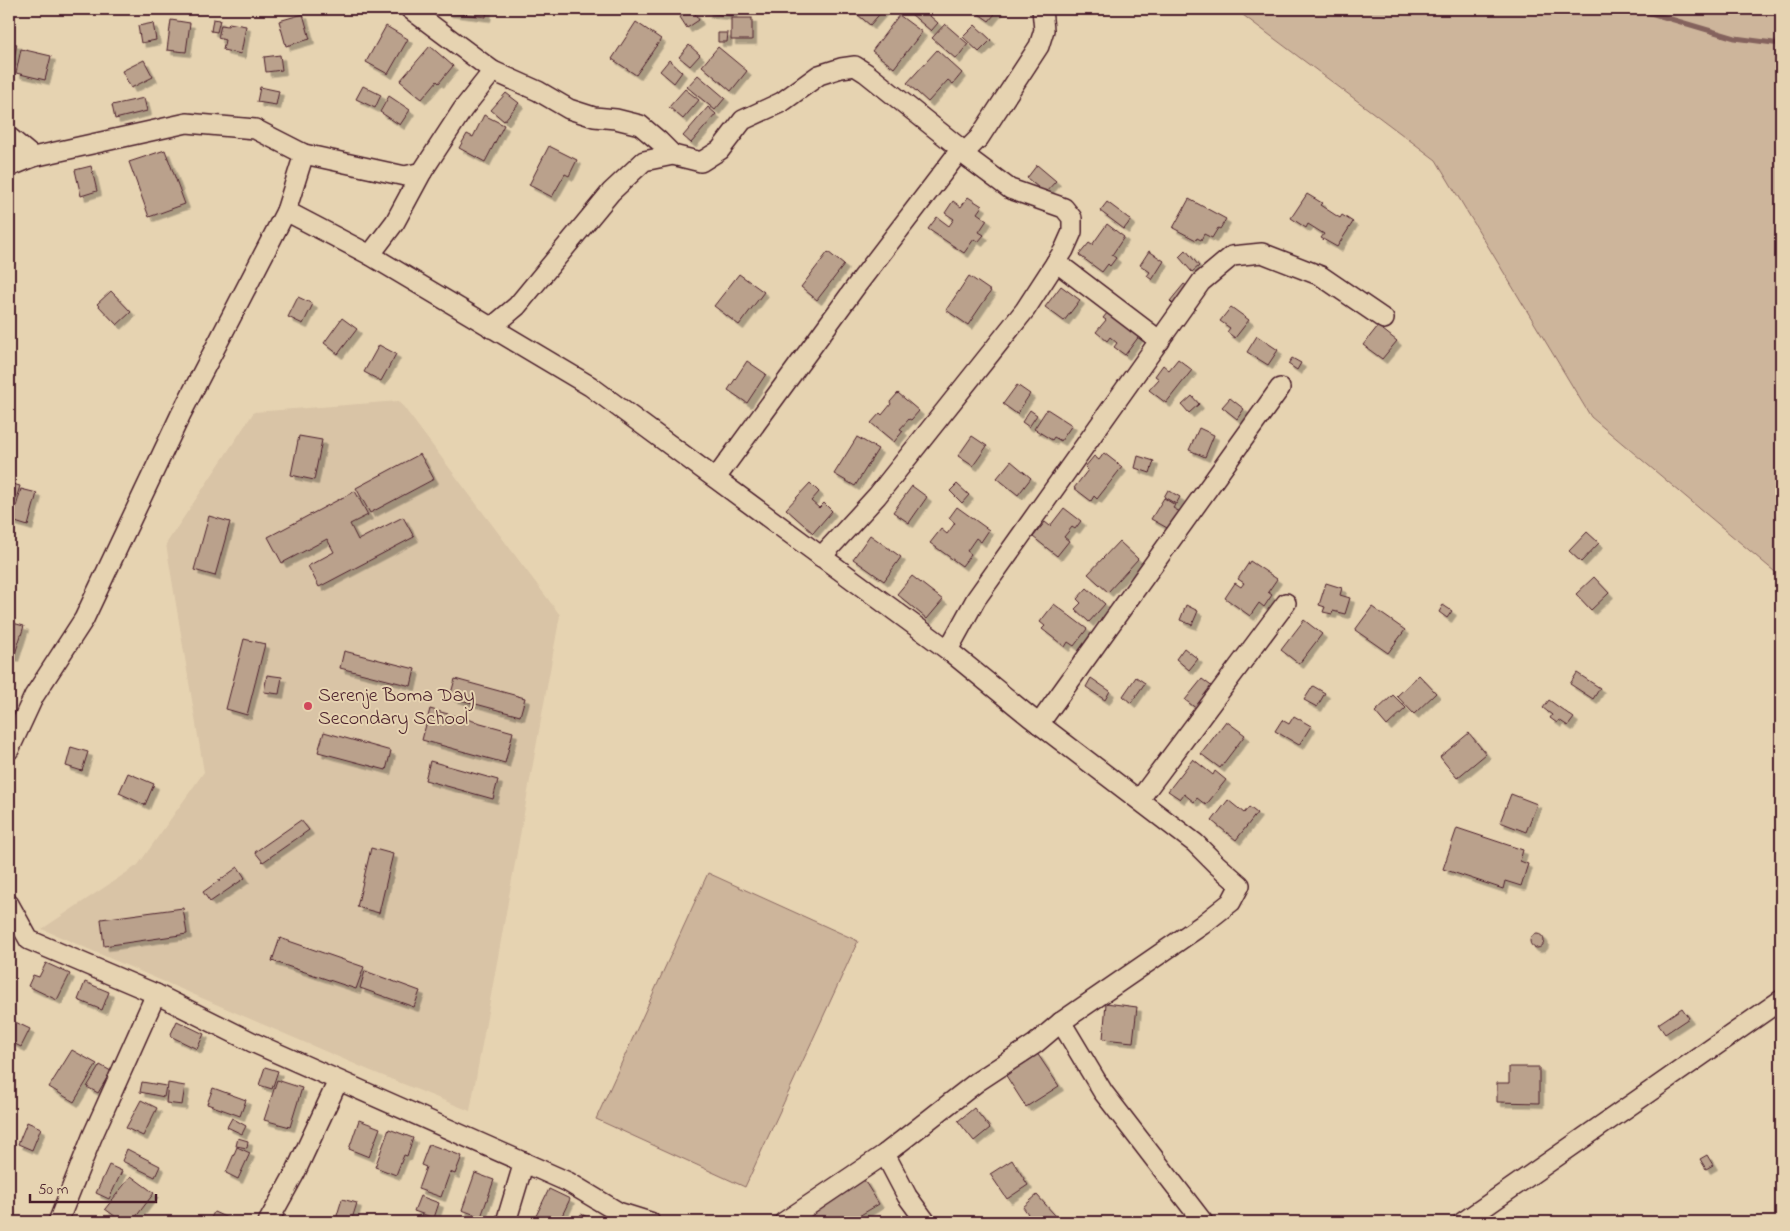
<svg xmlns="http://www.w3.org/2000/svg" width="1790" height="1231" viewBox="0 0 1790 1231" font-family="'Indie Flower',sans-serif">
  <style>
    .built { fill: #d9c4a6 }
    .green { fill: #cdb59b; stroke: #8c6a63 }
    .lines { fill: none; stroke-linecap: round; stroke-linejoin: round }
    .stream { stroke: #84625d; stroke-width: 5 }
    .building { fill: #baa18c; stroke: #4a1f2b; filter: url(#shadow) }
    .minor-casing { stroke: #4a1f2b; stroke-width: 22 }
    .minor { stroke: #e6d3b1; stroke-width: 19 }
    .poi-dot { fill: #d1495b; stroke: #e6d3b1; stroke-width: 2 }
    .labels { text-anchor: middle; stroke-width: 4; stroke-linejoin: round; paint-order: stroke }
    .poi-label { font-size: 20px; fill: #4a1f2b; stroke: #e6d3b1; text-anchor: start }
  </style>
  <defs>
    <filter id="shadow"><feDropShadow dx="4.5" dy="4.5" stdDeviation="0" flood-color="#0004"/></filter>
  </defs>
  <rect width="100%" height="100%" fill="#e6d3b1"/>
  <filter id="ink" filterUnits="userSpaceOnUse"><feTurbulence type="fractalNoise" baseFrequency=".02" numOctaves="2"/><feDisplacementMap in="SourceGraphic" scale="10" xChannelSelector="R" yChannelSelector="G"/><feConvolveMatrix kernelMatrix="1 2 1 2 8 2 1 2 1" color-interpolation-filters="sRGB"/></filter>
  <g filter="url(#ink)">
    <path class="built" d="M399,401L560,615L470,1111L371,1071L42,929L138,865L204,772L166,544L254,412Z"/>
    <g class="green">
      <path d="M1235,9H1781V577L1591,417L1436,160Z"/>
      <path d="M708,873L858,941L745,1187L596,1119Z"/>
    </g>
    <g class="lines">
      <path class="stream" d="M1637,9L1735,38L1781,44"/>
    </g>
    <g class="building">
      <path d="M448,9H487L486,17L447,12Z"/>
      <path d="M692,9L699,20L687,28L680,17Z"/>
      <path d="M707,9H733L732,16L706,13Z"/>
      <path d="M851,9H884L870,25Z"/>
      <path d="M916,9H922L938,23L931,31L911,14Z"/>
      <path d="M972,9H999L989,21Z"/>
      <path d="M303,14L310,39L286,46L279,21Z"/>
      <path d="M899,15L922,32L894,68L872,51Z"/>
      <rect x="731" y="18" width="21" height="22"/>
      <path d="M213,19L220,20L217,32L211,31Z"/>
      <path d="M171,20L190,23L186,52L167,50Z"/>
      <path d="M636,22L661,39L636,75L612,59Z"/>
      <path d="M153,23L156,40L141,43L138,26Z"/>
      <path d="M229,23L246,26L241,54L223,50L225,40L218,38L221,25L228,26Z"/>
      <path d="M945,24L968,44L956,59L932,38Z"/>
      <path d="M975,25L991,40L979,52L963,37Z"/>
      <path d="M386,26L408,39L388,74L366,62Z"/>
      <path d="M718,33H728L727,42H718Z"/>
      <path d="M9,43L17,44L13,62L9,61Z"/>
      <path d="M689,45L700,55L690,66L679,57Z"/>
      <path d="M430,46L453,66L439,83L437,81L422,99L400,81Z"/>
      <path d="M718,47L747,71L731,91L702,66Z"/>
      <path d="M21,49L51,56L45,80L16,73Z"/>
      <path d="M937,50L962,73L953,84L948,80L928,102L907,83Z"/>
      <path d="M280,55L282,70L266,72L264,57Z"/>
      <path d="M144,60L153,77L131,88L122,71Z"/>
      <path d="M669,60L682,72L674,83L660,71Z"/>
      <path d="M698,75L725,98L715,110L687,87Z"/>
      <path d="M363,86L381,95L375,108L356,99Z"/>
      <path d="M260,87L279,91L276,105L257,102Z"/>
      <path d="M685,89L699,100L683,119L669,107Z"/>
      <path d="M506,93L519,103L504,121L491,110Z"/>
      <path d="M389,96L410,110L400,125L380,112Z"/>
      <path d="M144,98L147,111L115,119L112,105Z"/>
      <path d="M708,107L716,114L691,143L683,136Z"/>
      <path d="M484,115L504,125L485,162L459,148L467,134L473,137Z"/>
      <path d="M549,146L577,160L569,176L565,174L552,197L529,185Z"/>
      <path d="M165,150L185,204L149,217L129,162Z"/>
      <path d="M1037,165L1056,181L1045,193L1027,178Z"/>
      <path d="M91,166L97,191L81,196L75,170Z"/>
      <path d="M1307,194L1322,203L1320,205L1340,218L1342,215L1353,222L1337,247L1321,238L1324,234L1308,224L1306,228L1291,218Z"/>
      <path d="M968,197L982,206L977,213L987,220L979,232L984,235L978,242L974,239L964,253L928,229L937,217L949,226L954,219L945,213L953,201L961,207Z"/>
      <path d="M1189,199L1226,219L1220,229L1218,228L1212,238L1204,234L1201,240L1197,238L1196,240L1173,228Z"/>
      <path d="M1107,202L1131,220L1124,229L1100,211Z"/>
      <path d="M1107,224L1124,237L1112,255L1116,258L1110,266L1108,264L1102,272L1079,255L1089,243L1092,245Z"/>
      <path d="M1186,250L1199,266L1192,272L1179,257Z"/>
      <path d="M1149,251L1164,261L1152,280L1147,276L1150,272L1140,265Z"/>
      <path d="M828,252L844,265L817,300L801,287Z"/>
      <path d="M739,274L764,292L739,325L714,306Z"/>
      <path d="M969,276L991,291L968,325L946,310Z"/>
      <path d="M1184,284L1192,290L1177,308L1170,301Z"/>
      <path d="M1061,286L1080,300L1064,321L1045,307Z"/>
      <path d="M111,291L131,312L117,325L97,304Z"/>
      <path d="M298,297L313,304L303,324L288,317Z"/>
      <path d="M1112,307L1143,331L1125,355L1114,347L1117,343L1110,337L1107,341L1096,332L1106,320L1103,318Z"/>
      <path d="M1231,307L1249,320L1235,338L1227,332L1230,328L1220,321Z"/>
      <path d="M342,318L357,329L338,354L324,343Z"/>
      <path d="M1378,326L1397,341L1382,359L1363,345Z"/>
      <path d="M1257,336L1278,350L1268,365L1247,352Z"/>
      <path d="M379,345L396,354L381,381L364,372Z"/>
      <path d="M1292,358L1301,363L1297,370L1288,364Z"/>
      <path d="M1178,359L1192,370L1166,403L1149,390L1159,379L1155,376L1163,365L1169,370Z"/>
      <path d="M747,361L766,374L747,403L728,390Z"/>
      <path d="M1017,385L1030,394L1017,414L1003,404Z"/>
      <path d="M898,393L919,411L911,420L909,419L900,429L903,431L894,442L871,423L880,413L882,415L891,404L890,402Z"/>
      <path d="M1192,396L1199,404L1189,413L1182,405Z"/>
      <path d="M1230,398L1244,409L1237,419L1222,407Z"/>
      <path d="M1047,409L1072,425L1061,441L1054,437L1052,440L1034,429Z"/>
      <path d="M1030,410L1037,415L1029,427L1022,422Z"/>
      <path d="M1199,428L1214,435L1205,457L1189,450Z"/>
      <path d="M299,436L322,440L314,480L291,475Z"/>
      <path d="M972,436L987,446L973,466L958,456Z"/>
      <path d="M857,437L878,449L855,486L834,474Z"/>
      <path d="M1104,453L1122,467L1097,499L1094,496L1091,501L1074,488L1088,470L1085,467L1094,456L1099,460Z"/>
      <path d="M420,454L434,479L370,513L356,488Z"/>
      <path d="M1138,456L1154,461L1150,473L1135,468Z"/>
      <path d="M1011,461L1031,478L1018,495L997,478Z"/>
      <path d="M9,483L20,486L16,499L9,497Z"/>
      <path d="M810,483L819,492L811,501L819,508L824,503L832,511L813,533L786,509Z"/>
      <path d="M957,484L969,495L962,503L950,491Z"/>
      <path d="M912,486L927,497L909,523L893,512Z"/>
      <path d="M21,489L37,493L28,526L12,521Z"/>
      <path d="M1168,490L1180,497L1176,504L1164,497Z"/>
      <path d="M355,491L368,515L350,524L358,540L403,517L414,537L319,587L308,566L334,552L327,539L282,563L268,537Z"/>
      <path d="M1164,498L1175,505L1173,508L1180,512L1169,529L1151,519Z"/>
      <path d="M957,507L989,530L981,542L976,538L967,551L971,554L962,566L930,543L941,529L947,534L955,523L949,518Z"/>
      <path d="M1064,508L1081,521L1075,529L1072,527L1064,537L1069,541L1057,556L1033,537L1045,522L1050,526Z"/>
      <path d="M209,516L230,522L215,576L194,570Z"/>
      <path d="M1587,532L1599,543L1581,562L1569,551Z"/>
      <path d="M870,535L901,557L884,581L853,559Z"/>
      <path d="M1119,541L1138,559L1108,592L1088,574Z"/>
      <path d="M1250,561L1277,579L1268,592L1272,595L1264,607L1259,603L1250,616L1225,598L1235,583L1241,587L1244,583L1238,579Z"/>
      <path d="M912,576L943,600L927,619L897,594Z"/>
      <path d="M1594,577L1609,593L1591,610L1576,594Z"/>
      <path d="M1326,583L1342,588L1340,595L1350,598L1345,614L1333,611L1332,614L1323,612L1325,607L1319,605Z"/>
      <path d="M1087,588L1105,604L1089,622L1075,609L1081,603L1077,599Z"/>
      <path d="M1054,604L1087,629L1074,646L1068,642L1065,647L1042,629L1045,626L1040,622Z"/>
      <path d="M1186,605L1198,611L1192,625L1180,620Z"/>
      <path d="M1443,605L1452,611L1447,618L1439,612Z"/>
      <path d="M1372,607L1405,630L1388,653L1355,630Z"/>
      <path d="M1304,620L1322,634L1299,664L1281,650Z"/>
      <path d="M9,622L24,626L14,657L9,655Z"/>
      <path d="M244,639L265,644L247,715L226,709Z"/>
      <path d="M1184,648L1198,659L1189,670L1176,659Z"/>
      <path d="M344,651L415,669L411,686L340,668Z"/>
      <path d="M1577,673L1600,688L1593,699L1570,684Z"/>
      <path d="M267,675L282,677L279,694L264,692Z"/>
      <path d="M1419,675L1436,693L1414,714L1397,696Z"/>
      <path d="M1136,677L1145,683L1131,703L1123,696Z"/>
      <path d="M1091,678L1110,691L1105,700L1086,687Z"/>
      <path d="M455,679L525,698L520,716L450,697Z"/>
      <path d="M1202,679L1214,688L1197,709L1185,700Z"/>
      <path d="M1313,686L1325,693L1317,707L1304,700Z"/>
      <path d="M1393,695L1406,708L1387,726L1375,712Z"/>
      <path d="M1549,700L1574,718L1568,726L1559,720L1557,723L1550,718L1552,715L1543,708Z"/>
      <path d="M430,709L513,732L505,763L422,740Z"/>
      <path d="M1294,716L1311,726L1299,745L1275,731L1282,720L1289,724Z"/>
      <path d="M1226,721L1245,735L1220,768L1201,754Z"/>
      <path d="M324,732L391,751L386,770L318,752Z"/>
      <path d="M1469,733L1486,754L1457,778L1440,757Z"/>
      <path d="M71,747L88,752L82,771L66,766Z"/>
      <path d="M1193,759L1213,775L1215,771L1226,780L1206,805L1197,798L1194,802L1184,794L1180,799L1168,791Z"/>
      <path d="M430,761L498,780L493,799L425,780Z"/>
      <path d="M128,773L154,784L145,805L119,793Z"/>
      <path d="M1511,794L1537,804L1526,832L1500,822Z"/>
      <path d="M1228,800L1244,813L1249,807L1257,813L1236,840L1212,821Z"/>
      <path d="M301,820L309,830L263,862L255,852Z"/>
      <path d="M1457,828L1523,850L1520,861L1528,864L1521,886L1505,881L1503,889L1443,869Z"/>
      <path d="M371,848L393,854L379,913L357,907Z"/>
      <path d="M238,867L245,878L210,902L203,892Z"/>
      <path d="M183,908L187,934L104,946L101,919Z"/>
      <circle cx="1537" cy="941" r="7"/>
      <path d="M280,938L364,967L356,989L272,961Z"/>
      <path d="M46,963L70,974L57,1000L28,986L33,975L39,977Z"/>
      <path d="M365,971L420,991L414,1007L360,988Z"/>
      <path d="M85,982L109,992L102,1010L78,1000Z"/>
      <path d="M1106,1003L1137,1007L1133,1042L1103,1039Z"/>
      <path d="M1682,1008L1689,1018L1665,1034L1658,1024Z"/>
      <path d="M9,1019L30,1029L21,1047L9,1041Z"/>
      <path d="M177,1021L204,1034L197,1049L170,1036Z"/>
      <path d="M72,1050L97,1064L74,1102L49,1087Z"/>
      <path d="M1037,1053L1059,1086L1026,1107L1005,1074Z"/>
      <path d="M100,1065L111,1071L98,1093L87,1087Z"/>
      <path d="M265,1067L278,1071L272,1089L259,1085Z"/>
      <path d="M1509,1067H1539V1103L1497,1102V1083H1509Z"/>
      <path d="M277,1080L302,1088L290,1127L264,1120Z"/>
      <path d="M142,1082L166,1086L164,1097L140,1092Z"/>
      <path d="M168,1083L185,1086L182,1105L166,1103Z"/>
      <path d="M213,1088L246,1100L240,1116L207,1104Z"/>
      <path d="M141,1100L157,1108L143,1136L126,1128Z"/>
      <path d="M974,1108L990,1128L974,1141L958,1121Z"/>
      <path d="M232,1118L246,1126L242,1134L227,1127Z"/>
      <path d="M359,1120L380,1128L369,1157L349,1149Z"/>
      <path d="M27,1122L41,1128L32,1150L18,1144Z"/>
      <path d="M389,1129L413,1138L407,1156L404,1155L396,1175L375,1167Z"/>
      <path d="M238,1138L248,1141L247,1148L236,1146Z"/>
      <path d="M429,1144L462,1156L455,1174L450,1172L441,1197L418,1189L426,1167L421,1165Z"/>
      <path d="M237,1147L250,1153L238,1179L226,1173Z"/>
      <path d="M127,1149L160,1166L155,1177L122,1161Z"/>
      <path d="M1707,1155L1713,1165L1706,1169L1700,1159Z"/>
      <path d="M1012,1160L1028,1185L1007,1199L990,1174Z"/>
      <path d="M109,1165L122,1171L109,1199L96,1193Z"/>
      <path d="M475,1173L494,1180L481,1217L462,1210Z"/>
      <path d="M131,1176L154,1193L132,1222H123L105,1209Z"/>
      <path d="M864,1180L879,1204L849,1222H804L802,1219Z"/>
      <path d="M549,1189L570,1199L559,1222H533Z"/>
      <path d="M1037,1195L1061,1222H1018L1028,1214L1023,1207Z"/>
      <path d="M420,1196L439,1203L434,1218L414,1211Z"/>
      <path d="M342,1199L357,1203L351,1222H335Z"/>
      <path d="M214,1212L234,1221L233,1222H209Z"/>
      <path d="M581,1214L599,1222H577Z"/>
    </g>
    <g class="lines">
      <defs>
        <g id="minor">
          <path d="M410,9L493,71L538,91L569,109L594,117L616,119L640,125L659,141L673,155"/>
          <path d="M9,137L33,157"/>
          <path d="M963,154L979,138L1039,46L1044,30L1042,9"/>
          <path d="M9,167L33,157L187,123L255,129L304,154L405,176L422,172L463,109L493,71"/>
          <path d="M286,211L370,255L590,386L948,650L1030,717L1195,843L1216,864L1240,885L1231,902L1202,925L1061,1022L1035,1044L977,1082L885,1154L784,1222"/>
          <path d="M370,255L395,222L422,172"/>
          <path d="M1056,262L1160,341"/>
          <path d="M491,328L517,306L611,192L644,161L673,155L701,162L720,150L743,120L782,102L819,75L841,68L855,66L866,73L961,149L963,154L1010,189L1064,208L1072,218V232L1064,250L1025,310L877,496L821,557"/>
          <path d="M716,478L857,285L961,149"/>
          <path d="M948,650L976,599L1201,282L1232,256L1262,253L1321,276L1384,319"/>
          <path d="M1039,724L1280,388"/>
          <path d="M9,750L34,696L84,619L181,414L286,211L304,154"/>
          <path d="M1139,800L1286,603"/>
          <path d="M9,904L29,940L156,994L252,1042L568,1182L618,1212L650,1222"/>
          <path d="M1061,1022L1103,1092L1203,1222"/>
          <path d="M885,1154L907,1196L926,1222"/>
          <path d="M58,1222L92,1137L156,994"/>
          <path d="M268,1222L295,1173L338,1081"/>
          <path d="M506,1222L524,1162"/>
          <path d="M1463,1222L1781,1000"/>
        </g>
      </defs>
      <use href="#minor" class="minor-casing"/>
      <use href="#minor" class="minor"/>
    </g>
  </g>
  <circle class="poi-dot" cx="308" cy="706" r="5"/>
  <g class="labels">
    <g class="poi-label">
      <text x="318" y="701">Serenje Boma Day<tspan x="318" dy="23">Secondary School</tspan></text>
    </g>
  </g>
  <rect width="1790" height="1231" fill="none" stroke="#e6d3b1" stroke-width="30"/>
  <rect x="15" y="15" width="1760" height="1201" fill="none" stroke="#4a1f2b" stroke-width="2" filter="url(#ink)"/>
  <path d="M30 1194v8h126v-8" fill="none" stroke="#4a1f2b" stroke-width="2.5"/>
  <text x="38" y="1194" font-size="15" fill="#4a1f2b" stroke="#e6d3b1" stroke-width="4" paint-order="stroke">50 m</text>
</svg>
